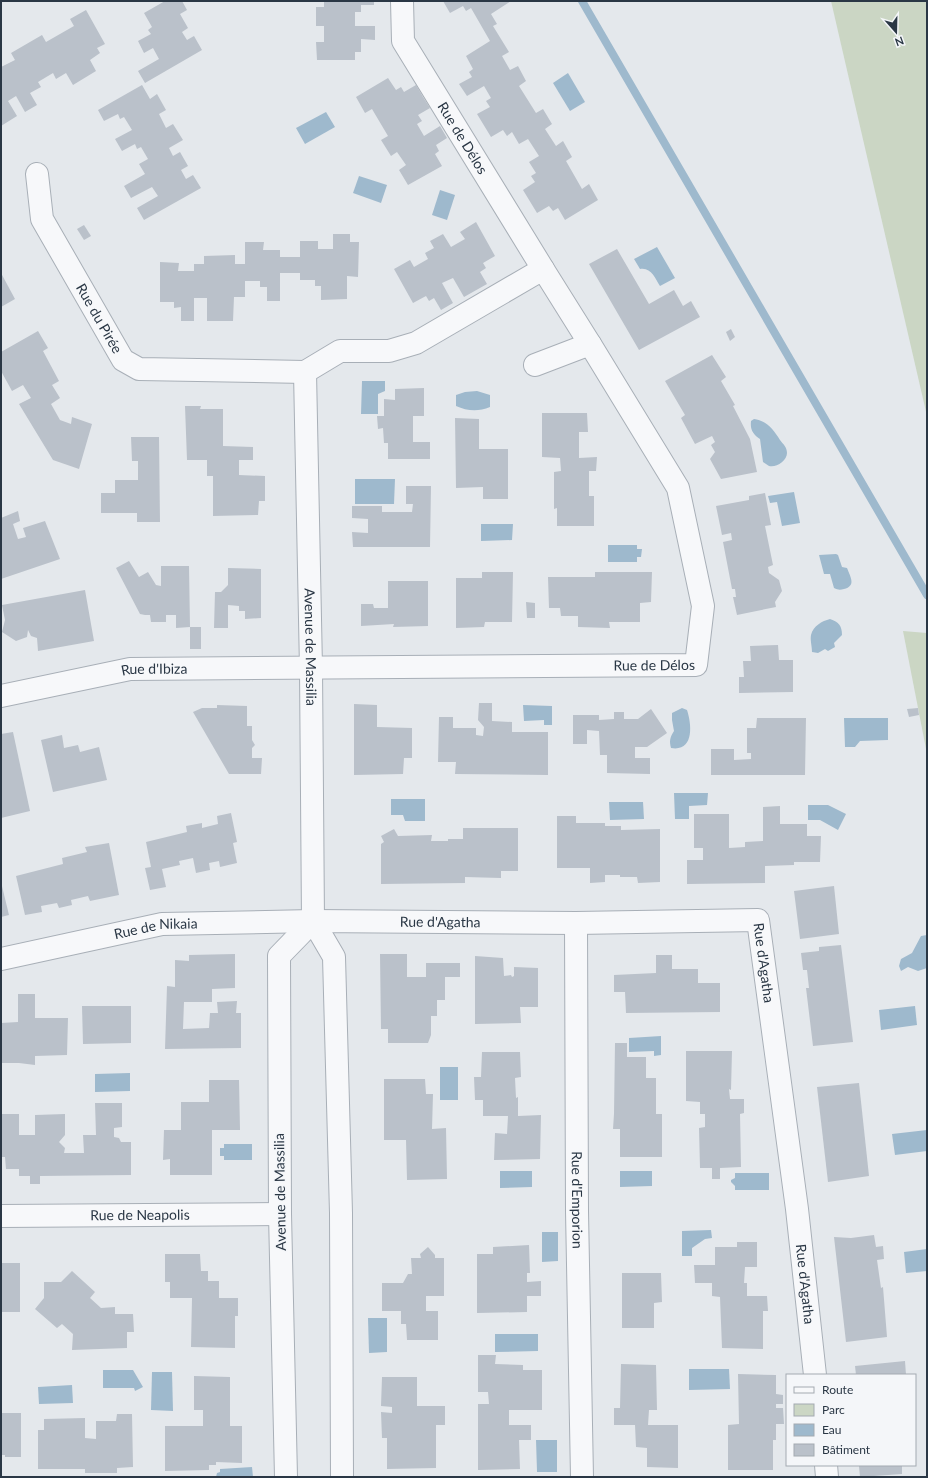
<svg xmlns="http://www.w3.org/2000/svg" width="928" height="1478" viewBox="0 0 928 1478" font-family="Lato,sans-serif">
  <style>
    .green { fill: #cbd6c4 }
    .water { fill: #9eb9cd }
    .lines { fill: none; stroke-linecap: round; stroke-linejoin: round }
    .stream { stroke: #9eb9cd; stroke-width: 8 }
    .building { fill: #bac1ca }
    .street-casing { stroke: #a8afb7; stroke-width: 24 }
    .street { stroke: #f7f8fa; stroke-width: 22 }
    .labels { text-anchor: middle; stroke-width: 3; stroke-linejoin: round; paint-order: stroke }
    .street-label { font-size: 14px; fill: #2a3745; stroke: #f4f6f9 }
  </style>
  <rect width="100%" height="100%" fill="#e4e8ec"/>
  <g class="green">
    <path d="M831,1H927V416Z"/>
    <path d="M903,631L927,633V754Z"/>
  </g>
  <g class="water">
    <path d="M568,73L585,102L570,111L553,83Z"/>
    <path d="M326,112L335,127L305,144L296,128Z"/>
    <path d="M359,176L387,185L381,203L353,193Z"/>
    <path d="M440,190L455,195L447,220L432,215Z"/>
    <path d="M657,247L675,278L660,286C655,278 651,267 640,269L634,259Z"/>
    <path d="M362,381H385V391L378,394V414H361Z"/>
    <path d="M477,391L490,395V407C478,412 467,411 456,406V395L465,392Z"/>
    <path d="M754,419C767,421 773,429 780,440C783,444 787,447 787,453C787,461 776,468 769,466C767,465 765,463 763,462L760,439C753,434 750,430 751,421Z"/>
    <path d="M355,479H395L394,504H355Z"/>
    <path d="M794,492L800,523L782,526L777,502L770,503L768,496Z"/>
    <path d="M481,524H513L512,540L481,541Z"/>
    <path d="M608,545H637V549H642L641,557H637V562H608Z"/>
    <path d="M836,554L838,555L842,567L847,568C851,578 856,586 844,589C840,590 838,590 834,588L830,574H824L819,555Z"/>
    <path d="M830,619C839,622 842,626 842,635L834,643L835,647L828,651L825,649L818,653L812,652C812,646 810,640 811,635C813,626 822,621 830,619Z"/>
    <path d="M523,705L552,706V725H544V720L524,721Z"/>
    <path d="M682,708L687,710C692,725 694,752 671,748C669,741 670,737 674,731L672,720V713Z"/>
    <path d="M844,718H888V740L860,741L855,747H845Z"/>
    <path d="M674,793H708L707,805L689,806V819H675Z"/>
    <path d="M391,799H425V821H405L403,815H391Z"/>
    <path d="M609,802H643L644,819L610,820Z"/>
    <path d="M808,805H828L846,814L838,830L820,820H808Z"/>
    <path d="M927,935V968L918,971L908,967L901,971L899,966L901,959L912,953L921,936Z"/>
    <path d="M915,1006L917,1025L881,1030L879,1010Z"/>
    <path d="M661,1036V1055L654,1056V1051L629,1052V1038Z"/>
    <rect x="440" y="1067" width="18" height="33"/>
    <path d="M130,1073V1091L95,1092V1074Z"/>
    <path d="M927,1130V1151L895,1155L892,1134Z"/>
    <path d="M224,1144H252V1160H224V1156H220V1148H224Z"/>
    <path d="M500,1171H532V1187L500,1188Z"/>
    <path d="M620,1171H652V1186L620,1187Z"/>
    <path d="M735,1173H769V1190H735V1186L731,1182V1180L735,1178Z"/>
    <path d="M711,1230L712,1238L705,1239L692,1248V1256H682V1231Z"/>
    <path d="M542,1232H558V1261L542,1262Z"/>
    <path d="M927,1249V1271L906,1273L904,1252Z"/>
    <path d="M368,1318H387V1352L369,1353Z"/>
    <path d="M495,1334H538V1351L495,1352Z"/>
    <path d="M689,1369H729L730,1389L689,1390Z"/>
    <path d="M103,1370H133L143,1387L135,1391L134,1388H103Z"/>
    <path d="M152,1372H172L173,1411L151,1410Z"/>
    <path d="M72,1385L73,1403L39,1404L38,1387Z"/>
    <path d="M536,1440H557V1472H537Z"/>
    <path d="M252,1467L253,1477H216L217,1473L220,1472V1469Z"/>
  </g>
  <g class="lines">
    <path class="stream" d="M582,1L927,595"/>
  </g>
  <g class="building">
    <path d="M165,1H182L187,10L180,14L188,28L182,32L187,40L194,36L202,50L145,83L138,71L159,59L153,48L144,53L138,41L151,34L148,30L152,27L144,13Z"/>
    <path d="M324,1H374V5H361V12H355V26H375V40L361,39V52H355V60H317L316,42H324V26H316V7H324Z"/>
    <path d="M443,1H511L491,14L497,24L493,26L509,52L502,56L510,70L518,66L526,81L519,86L536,113L543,109L552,124L545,129L556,146L563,141L572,157L566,161L582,189L589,184L598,200L565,220L558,208L553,211L549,206L537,213L523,190L535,182L531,176L536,173L529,162L539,156L528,139L519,144L512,132L507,136L503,130L491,137L477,114L490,107L486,101L491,98L484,86L467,96L459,84L472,77L469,72L473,69L466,56L490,41L471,8L466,11L463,6L450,13Z"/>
    <path d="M86,10L105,44L97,48L100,53L90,60L96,71L73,85L66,73L56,79L53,73L38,82L41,87L30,93L37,105L25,112L16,96L8,101L17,116L1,126V67L15,60L11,53L42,35L46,42L74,26L70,19Z"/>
    <path d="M388,78L396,90L401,87L404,92L416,85L423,97L430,108L418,115L422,121L417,124L424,136L440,126L447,138L436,145L439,151L435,154L442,166L408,185L399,170L406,165L397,152L391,156L381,140L388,136L372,109L365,113L356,97Z"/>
    <path d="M142,85L150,99L157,94L166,110L159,114L166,128L173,124L183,140L169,148L173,156L180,152L188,166L181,170L186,179L193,175L201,188L144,220L137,208L158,196L152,187L131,198L124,186L145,174L139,164L148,159L141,147L137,149L135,144L122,151L115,139L132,130L124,117L120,119L118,114L104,121L98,110Z"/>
    <path d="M476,222L495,256L483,263L486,268L480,272L487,284L464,297L453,278L442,283L453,303L441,310L434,298L429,301L426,296L413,303L394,269L410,260L414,267L428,259L425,253L434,248L430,241L443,234L451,247L465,239L460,232Z"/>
    <path d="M84,225L91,236L84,240L77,229Z"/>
    <path d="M333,234H350V242H359L358,277L347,276V299L321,300V286H315V280H300V273H280V301H267V287H260V281H245V297H234L233,321H207V298H194V321H181V307L174,308V302H160V262L179,263L178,271H194V264H204V256L235,255V264H245V242H264L263,250H280V257H300V241H318V249H333Z"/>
    <path d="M617,249L649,304L674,290L683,306L691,301L700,317L639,350L589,264Z"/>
    <path d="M1,273L15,299L1,307Z"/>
    <path d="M731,329L735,337L730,341L726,332Z"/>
    <path d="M38,331L48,348L43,351L59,381L52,385L60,398L51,404L60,420L71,424L72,417L92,424L79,469L53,460L19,404L31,398L23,385L12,391L1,371V352Z"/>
    <path d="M712,355L726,377L721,381L735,405L733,406L750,439L757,472L721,479L710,459L715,452L711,445L715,442L712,436L695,444L681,418L685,415L665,381Z"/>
    <path d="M424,388V416H413V442H430V459H388V443H384L383,428L378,429L377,416H384V399L395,400V389Z"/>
    <path d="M185,406H201L200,409H223V446L253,447V460H239V475L265,476V501H259L258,515L213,516V476H207V460H187Z"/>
    <path d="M542,413H587L588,432H579V458L597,457L596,471H589V496H594V526H557V508L554,509V472L561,471L560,458L542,457Z"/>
    <path d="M455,418L479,419V449H508V499H483V487L456,488Z"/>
    <path d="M131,437H159L160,522H137V513H101V493H115V480H138V461H132Z"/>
    <path d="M406,486H431L430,547H353L352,532L368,533V519L352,518V506H382V512H412L413,504H406Z"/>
    <path d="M765,493L771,525L765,526L773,565L768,567L769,573L779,580L782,591L775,602L776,607L737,615L733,597H736L735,589H732L723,542L732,540L731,533L722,535L716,506L749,500V496Z"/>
    <path d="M18,511L20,521L13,524L18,539L26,537L23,528L45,521L60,559L1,579V518Z"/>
    <path d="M129,561L139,577L148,572L156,585L161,586V566H189L190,627L176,628V615H166V622H151L150,615H145L140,614L116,568Z"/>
    <path d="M228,568L261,569V618L245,619V611H239V606L228,605V628H214L215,592H221L228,585Z"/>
    <path d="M482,572H513L512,622H485L484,627L456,628V578H482Z"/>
    <path d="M595,572H652L651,602L640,603V622H609L610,628L578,627V616H561L560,608H549L548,577H595Z"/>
    <path d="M388,581H428V626L393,627L394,624L361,626V604H373L374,608H388Z"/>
    <path d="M85,590L94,641L38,651L37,638L31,636L28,630L27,637L16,641L2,632L5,620L2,605Z"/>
    <path d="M526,602L535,603V618H527Z"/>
    <rect x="190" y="627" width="11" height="22"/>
    <path d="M778,645L779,660H793V692L739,693V677H744L743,661H751L750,646Z"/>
    <path d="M479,703H492V721L512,722V732H548V775L455,774L456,762H438L439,717H453V728H476V735L483,736L484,727L478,720Z"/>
    <path d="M354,704L377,705V727L412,728V758H404L403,774L354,775Z"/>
    <path d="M217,705L247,706V726H252V740L255,745L252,748V758H262L261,774H229L193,712L202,708H217Z"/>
    <path d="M918,708L919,715L909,717L907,709Z"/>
    <path d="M651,709L667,733L647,747H635V758H650V774L607,773V755H600L599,731L587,730V744H573V715H599V720L614,719V712H624V719H638Z"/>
    <path d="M757,718H806L805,775H711V749H734V760L751,759V753H747V728H756Z"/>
    <path d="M13,732L30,811L1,818V734Z"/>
    <path d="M62,735L64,748L78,745L80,752L99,747L107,780L53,792L41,740Z"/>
    <path d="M780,806V824H807V836H821L820,862H794V865L765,866V883L687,884V860H703V848H694V814H729V848L745,847V842L763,841V807Z"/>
    <path d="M231,813L237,842L233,843L237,863L220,867L219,861L209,863L210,870L196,873L193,858L179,861L180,865L162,869L166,887L150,890L145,868L151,867L146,842L187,832L186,826L202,823V828L218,824L217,816Z"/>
    <path d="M557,816H576V823H605V826H621V830L660,829V882L638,883L637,877H620V875H605V882L590,883V868H557Z"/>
    <path d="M463,828H518V871H501V878L465,877V883L381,884V844L384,842L381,836L394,829L398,836L432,835L431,841H448V839H463Z"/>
    <path d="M109,843L119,895L90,901L88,896L71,900L72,905L59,908L57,903L41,906L42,912L25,915L16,876L63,864L62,858L87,852L85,847Z"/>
    <path d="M1,882L9,915L1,917Z"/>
    <path d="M834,886L839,934L800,939L794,891Z"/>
    <path d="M841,945L853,1042L813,1046L806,988H809L807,970H803L801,953L819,951V947Z"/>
    <path d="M235,954V988L212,989V1002H184L183,1029L209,1028L210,1013H218L217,1002L237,1001L236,1013H241V1048L165,1049L167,986L175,987V960L189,961V955Z"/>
    <path d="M380,954H407V977H426V963H460V977H445V1000H437V1016H431V1035L428,1043H388V1029H381Z"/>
    <path d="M656,955H672V969H698V983H720V1012L626,1013L625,992H614V975L656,973Z"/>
    <path d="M475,956L503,958L504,976L511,975L512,977L514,976V967L538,968V1007H520L521,1023L475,1024Z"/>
    <path d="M18,994H35V1018H68L67,1055L35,1056V1065L19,1063H1V1023L18,1022Z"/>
    <path d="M82,1006H131V1043L83,1044Z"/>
    <path d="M615,1043H627V1057H646V1078H656V1114H662V1157H620V1129H613L614,1114Z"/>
    <path d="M686,1051H732L731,1090L729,1089L730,1099H744V1113L740,1114L741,1167L720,1168V1179H712V1168H700L699,1128L705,1127V1114H700V1102L686,1101Z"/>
    <path d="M482,1052H520L521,1077L515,1078L516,1098L518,1097V1116L541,1115L540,1159L494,1160L495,1133L507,1134L508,1116H483V1100H475L474,1077H481Z"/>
    <path d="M384,1079H425L426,1094H433L432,1129L446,1128L447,1179L407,1180L406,1140H384Z"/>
    <path d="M209,1080H239L240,1130H212V1175H170V1159L163,1160L164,1130H181V1102H209Z"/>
    <path d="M859,1083L869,1176L828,1182L817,1087Z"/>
    <path d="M95,1103H122V1127L114,1128V1137L119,1138L121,1142H131V1175L40,1176V1184H30V1176H19V1169H6L5,1157H1V1114H19V1135H35V1115L65,1114V1135L59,1142L65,1148L64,1153H84L83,1135H96Z"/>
    <path d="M874,1235L876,1247L883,1246L884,1259L877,1260L881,1288L883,1287L887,1337L846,1342L834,1237L851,1238Z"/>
    <path d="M737,1242H757V1267H745L744,1283H747V1296H767L768,1311H763V1349L722,1348L720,1297L712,1296V1283H695L694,1265H715V1247H737Z"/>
    <path d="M529,1245L530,1273H527V1282L541,1281V1296H527V1312L477,1313V1254H493V1247Z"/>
    <path d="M428,1247L435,1255V1258H444V1296H426V1311H438V1340H407L406,1324H401V1311H382V1283H403L408,1274H412L411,1258H421L420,1254Z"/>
    <path d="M165,1254H200L201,1271H208V1281H219V1298H238V1316H235V1348L191,1347L192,1298H170V1282H165Z"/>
    <rect x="1" y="1263" width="19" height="49"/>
    <path d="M72,1271L95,1292L90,1298L101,1308L115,1307V1314H133L134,1332H127V1348L72,1350L73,1334L62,1324L57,1328L35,1309L44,1298V1282H61Z"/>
    <path d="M622,1273H661L662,1302L654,1303V1328H622Z"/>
    <path d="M478,1355H496L495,1364L523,1365V1370H542V1410H509V1425H531V1440H519L520,1469L478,1470V1404H489L488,1392H478Z"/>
    <path d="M905,1361L906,1375H856L855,1366Z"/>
    <path d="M621,1364L656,1365L657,1410H649L648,1425H678V1468L647,1467V1448L636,1447L635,1425H614V1408H620Z"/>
    <path d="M738,1374L776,1375V1394L783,1395V1404H776V1408H783L784,1424H776V1440H773V1470H728V1425L739,1424Z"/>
    <path d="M194,1376L230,1377V1426H242V1463L216,1462V1465H209V1470L165,1471V1426H203V1410H194Z"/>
    <path d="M382,1377H417V1406H445V1425H436V1468L387,1469V1438H382L381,1412L392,1413V1407L381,1406Z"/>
    <path d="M1,1413H21V1457H5V1455H1Z"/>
    <path d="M117,1414H132L133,1467L117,1468V1473H85V1469H38V1430H44V1419L85,1418V1438L96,1439V1421H116Z"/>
    <path d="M864,1465H902V1474L860,1477L859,1466Z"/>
  </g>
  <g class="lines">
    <defs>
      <g id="street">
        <path id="s1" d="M402,1L403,41L543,269"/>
        <path id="s2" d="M37,174L42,219L123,360L139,369L305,372"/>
        <path id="s3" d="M305,372L311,668L313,921L334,957L341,1213L342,1477"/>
        <path d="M305,372L340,351H389L416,343L543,269L590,344"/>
        <path id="s4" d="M1,696L130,669L696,665L703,606L678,488L590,344L535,365"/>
        <path id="s5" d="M576,923L577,1211L582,1477"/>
        <path id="s6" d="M1,959L162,924L313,921L576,923L758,920L797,1209L815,1375"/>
        <path id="s7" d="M1,1216L280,1214"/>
        <path d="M826,1465L827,1477"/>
        <path d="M286,1477L280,1214L279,956L313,921"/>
      </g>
    </defs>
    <use href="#street" class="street-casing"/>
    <use href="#street" class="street"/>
  </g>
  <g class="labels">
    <g class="street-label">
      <text dy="5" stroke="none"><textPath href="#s1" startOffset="154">Rue de Délos</textPath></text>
      <text dy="5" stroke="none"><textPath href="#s2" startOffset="160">Rue du Pirée</textPath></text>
      <text dy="5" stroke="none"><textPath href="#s3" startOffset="275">Avenue de Massilia</textPath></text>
      <text dy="5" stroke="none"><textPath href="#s4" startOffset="656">Rue de Délos</textPath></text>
      <text dy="5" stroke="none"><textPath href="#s4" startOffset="156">Rue d'Ibiza</textPath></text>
      <text dy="5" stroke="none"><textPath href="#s6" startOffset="443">Rue d'Agatha</textPath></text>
      <text dy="5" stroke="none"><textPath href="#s6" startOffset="158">Rue de Nikaia</textPath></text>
      <text dy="5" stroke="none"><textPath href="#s6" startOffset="804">Rue d'Agatha</textPath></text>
      <text transform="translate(280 1192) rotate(-91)" y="5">Avenue de Massilia</text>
      <text dy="5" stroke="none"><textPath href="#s5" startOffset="277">Rue d'Emporion</textPath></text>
      <text dy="5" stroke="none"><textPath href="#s7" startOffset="139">Rue de Neapolis</textPath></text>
      <text dy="5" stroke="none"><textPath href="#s6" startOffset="1128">Rue d'Agatha</textPath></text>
    </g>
  </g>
  <rect width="928" height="1478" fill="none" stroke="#2a3745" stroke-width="4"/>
  <rect x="786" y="1374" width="130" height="92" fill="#f4f6f9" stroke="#a3aab1"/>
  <rect x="794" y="1387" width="20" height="6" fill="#f7f8fa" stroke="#a3aab1"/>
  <text x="822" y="1394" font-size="12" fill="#2a3745">Route</text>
  <rect x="794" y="1404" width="20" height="12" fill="#cbd6c4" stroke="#a3aab1"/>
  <text x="822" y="1414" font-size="12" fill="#2a3745">Parc</text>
  <rect x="794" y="1424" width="20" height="12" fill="#9eb9cd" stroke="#a3aab1"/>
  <text x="822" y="1434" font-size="12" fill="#2a3745">Eau</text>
  <rect x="794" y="1444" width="20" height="12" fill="#bac1ca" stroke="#a3aab1"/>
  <text x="822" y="1454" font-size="12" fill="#2a3745">Bâtiment</text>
  <g transform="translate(896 32) rotate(160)" stroke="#f4f6f9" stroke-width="3" paint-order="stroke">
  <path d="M0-3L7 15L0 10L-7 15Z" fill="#2a3745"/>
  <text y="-6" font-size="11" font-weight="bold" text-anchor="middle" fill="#2a3745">N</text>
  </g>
</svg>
